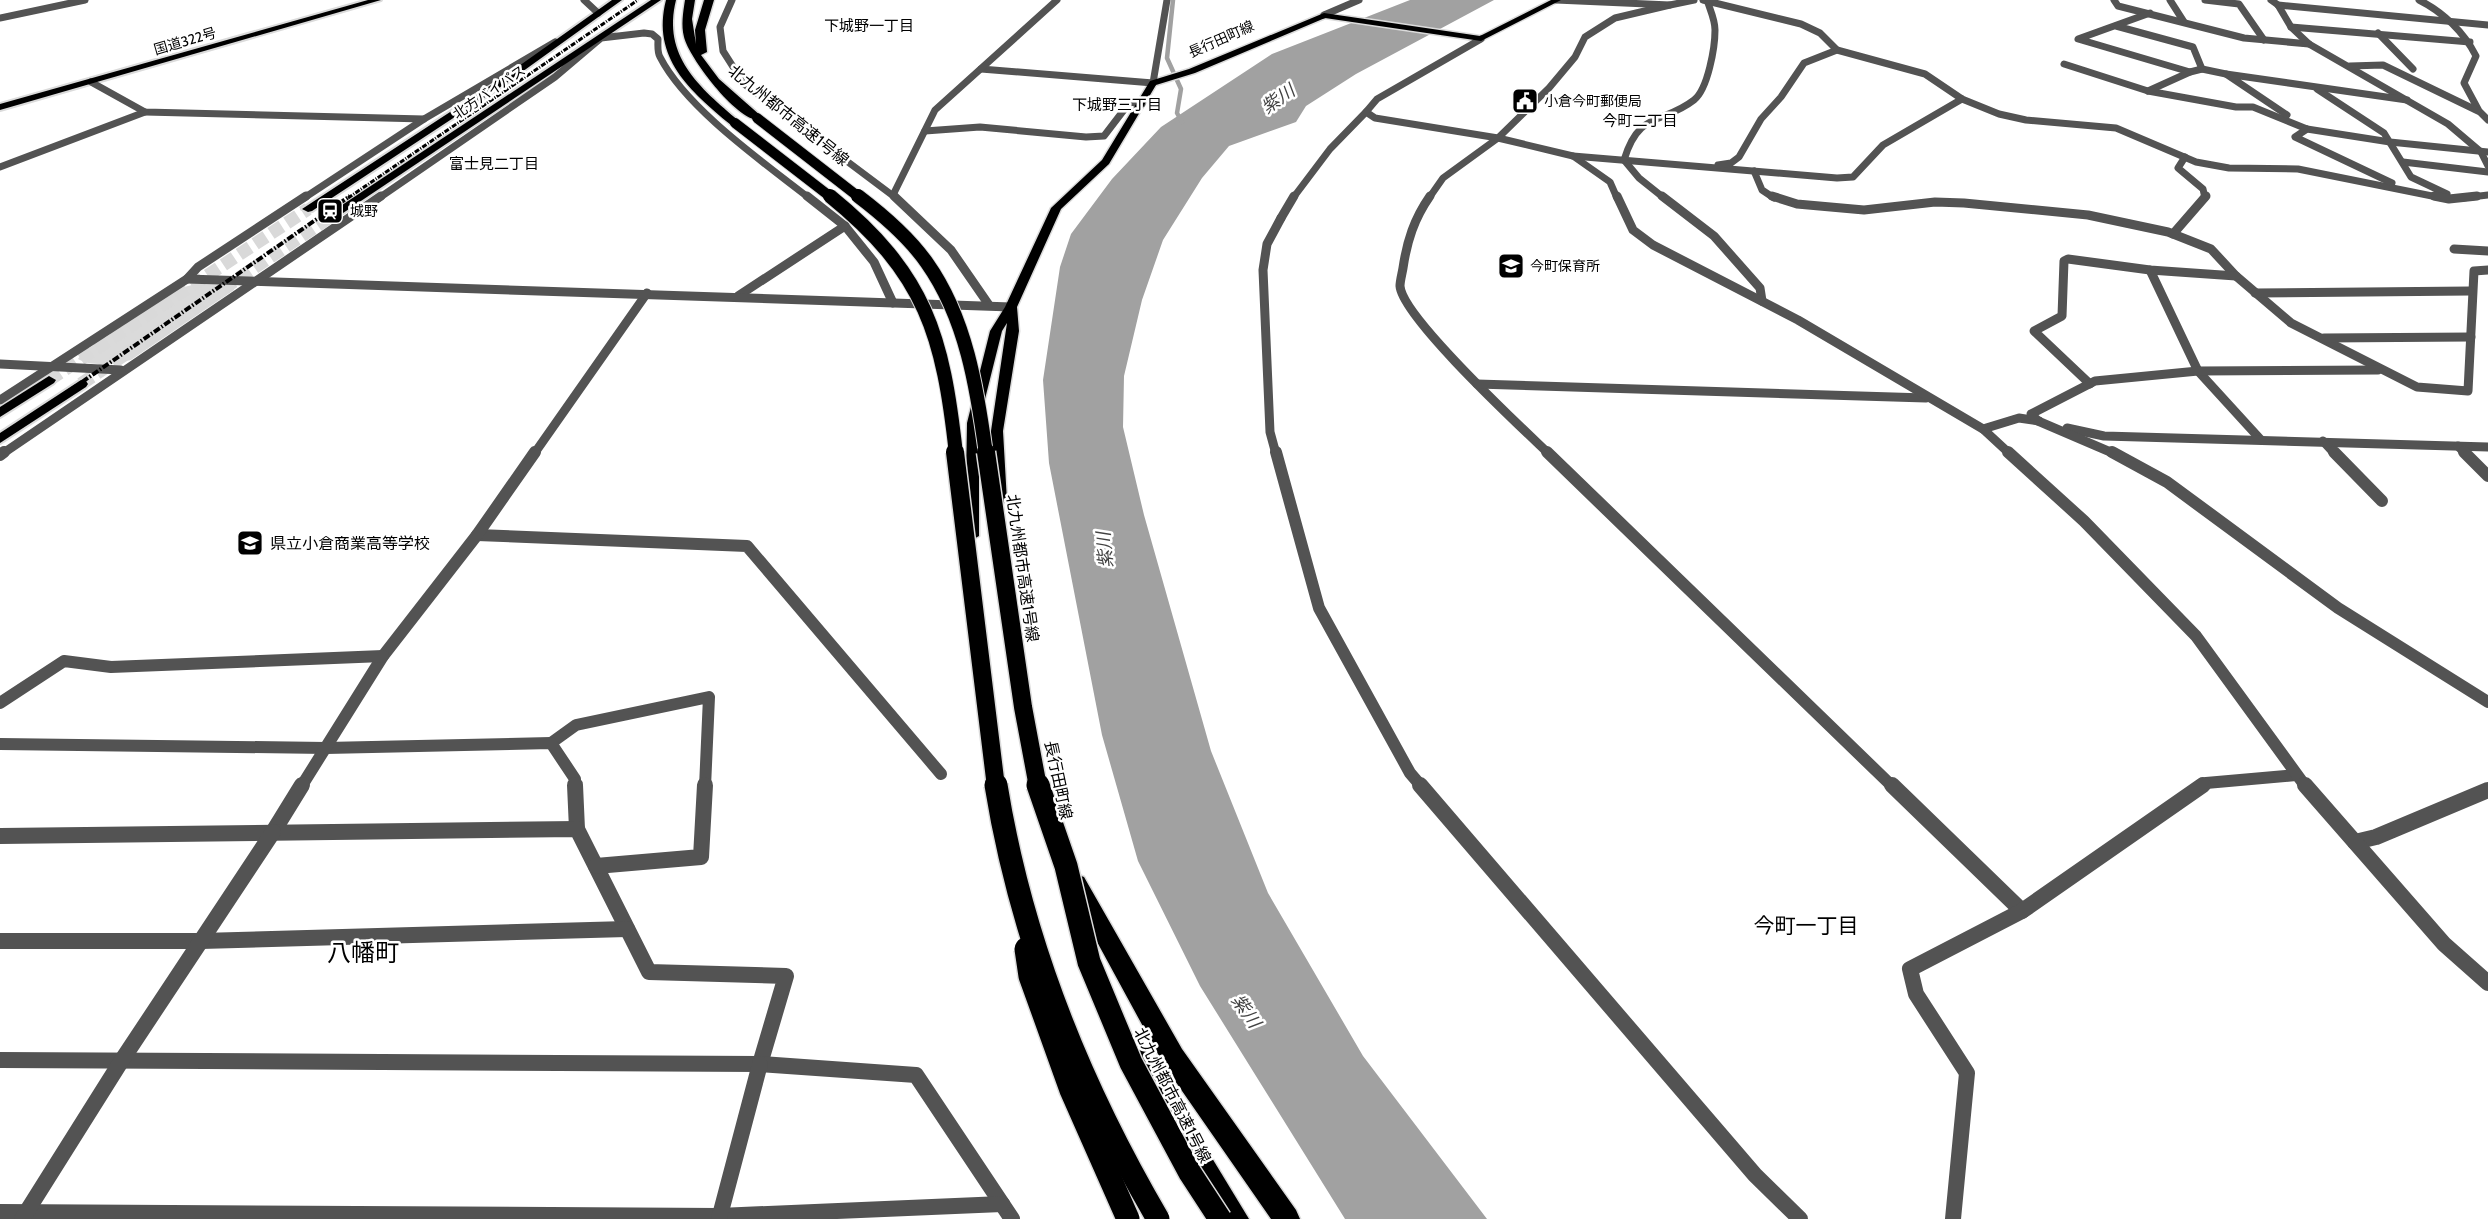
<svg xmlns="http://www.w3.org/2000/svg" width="2488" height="1219" viewBox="0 0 2488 1219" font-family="Cabin,'Noto Sans JP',sans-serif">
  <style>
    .green { fill: #dadada }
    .water { fill: #a1a1a1 }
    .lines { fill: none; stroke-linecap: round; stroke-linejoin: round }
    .stream { stroke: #a1a1a1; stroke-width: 4.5 }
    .trunk-tunnel { stroke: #d9d9d9; stroke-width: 13; stroke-dasharray: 13 6; stroke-linecap: butt }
    .primary-casing { stroke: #dbdbdb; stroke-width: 3 }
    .trunk-casing { stroke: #dbdbdb; stroke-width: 4 }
    .motorway-casing { stroke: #dbdbdb; stroke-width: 3 }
    .minor-far3 { stroke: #535353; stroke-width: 7 }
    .minor-far2 { stroke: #535353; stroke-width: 9 }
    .minor-far1 { stroke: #535353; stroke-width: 12 }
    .minor { stroke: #535353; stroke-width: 16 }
    .tertiary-far3 { stroke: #535353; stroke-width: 7 }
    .tertiary-far2 { stroke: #535353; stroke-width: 9 }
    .tertiary-far1 { stroke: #535353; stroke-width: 12 }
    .tertiary { stroke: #535353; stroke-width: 16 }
    .primary { fill: #000; fill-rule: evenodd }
    .trunk { fill: #000; fill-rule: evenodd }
    .motorway { fill: #000; fill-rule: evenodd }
    .rail-far1 { stroke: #000; stroke-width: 3; stroke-dasharray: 5 1.5 1 1.5; stroke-linecap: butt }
    .rail { stroke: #000; stroke-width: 4; stroke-dasharray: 7 2 1.5 2; stroke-linecap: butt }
    .motorway-bridge-far3-casing { stroke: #dbdbdb; stroke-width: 12; stroke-linecap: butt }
    .motorway-bridge-far2-casing { stroke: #dbdbdb; stroke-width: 16; stroke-linecap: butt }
    .motorway-bridge-far1-casing { stroke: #dbdbdb; stroke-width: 21; stroke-linecap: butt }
    .motorway-bridge-casing { stroke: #dbdbdb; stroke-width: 26; stroke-linecap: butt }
    .motorway-bridge-far3 { stroke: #000; stroke-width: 10 }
    .motorway-bridge-far2 { stroke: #000; stroke-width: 14 }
    .motorway-bridge-far1 { stroke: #000; stroke-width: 18 }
    .motorway-bridge { stroke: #000; stroke-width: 23 }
    .labels { text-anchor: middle; stroke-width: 5; stroke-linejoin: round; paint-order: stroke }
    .far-street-label { font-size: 14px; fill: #000; stroke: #fff }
    .far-poi-label { font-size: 14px; fill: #000; stroke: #fff; text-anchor: start }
    .far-neighbourhood-label { font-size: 15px; fill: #000; stroke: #fff }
    .street-label { font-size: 16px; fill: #000; stroke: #fff }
    .poi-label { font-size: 16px; fill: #000; stroke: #fff; text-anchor: start }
    .water-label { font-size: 18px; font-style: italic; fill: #424242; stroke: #fff }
    .near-neighbourhood-label { font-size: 21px; fill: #000; stroke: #fff }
    .near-quarter-label { font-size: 24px; fill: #000; stroke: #fff }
  </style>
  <rect width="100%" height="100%" fill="#fff"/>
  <path class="green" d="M196,284L229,285L233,286L234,290L131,360C116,364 91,367 78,359L83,352L180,288Z"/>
  <path class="water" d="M1410,0H1494L1356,74L1306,106L1296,122L1229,146L1202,178L1163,240L1142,300L1124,376L1123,427L1144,515L1211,751L1268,893L1363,1056L1487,1219H1345L1200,986L1138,861L1102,735L1049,463L1043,380L1060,267L1071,234L1112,179L1161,127L1272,54Z"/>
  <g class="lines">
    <path class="stream" d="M1173,0L1167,58L1181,89L1177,113L1182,122"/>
    <g class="trunk-tunnel">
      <path d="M49,380L308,209"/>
      <path d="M81,384L339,211"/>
    </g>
    <defs>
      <g id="primary">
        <path d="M1551,0H1561L1481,41L1325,18L1195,73L1156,85L1109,164L1061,209L1017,307L1019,331L1003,431L1007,501L1000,505L993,501L991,431L1007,323L1002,331L979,423V536L972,540L967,539L965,536L967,423L990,331L1005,307L1051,208L1102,160L1150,81L1189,69L1324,13L1480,36Z"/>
        <path d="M1140,1049L1147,1051L1249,1219H1225L1133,1065L1130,1058L1133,1051Z"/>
      </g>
      <g id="trunk">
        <path d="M368,0H381L0,110V104Z"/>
        <path d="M612,0H622L508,82L312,211L308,212L302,209L502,78Z"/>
        <path d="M651,0H661L343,213H335L333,211Z"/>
        <path d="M49,376L56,380L54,383L0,417V407Z"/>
        <path d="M81,380L86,381L88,384L86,387L0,443V433Z"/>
      </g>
      <g id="motorway">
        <path d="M666,0H676C662,56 699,87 739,121V125H731C690,91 651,58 666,0Z"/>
        <path d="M685,0H695L692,19L696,44L695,30L704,0H714L705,30L707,52L701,55L719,79L761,116V120C739,124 689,58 684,37C681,25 683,13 685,0Z"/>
        <path d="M1076,874L1084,877L1182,1049L1296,1210L1300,1219H1271L1164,1065L1065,883L1068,877Z"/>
      </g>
    </defs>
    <use href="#primary" class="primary-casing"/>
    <use href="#trunk" class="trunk-casing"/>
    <use href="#motorway" class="motorway-casing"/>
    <g class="minor-far3">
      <path d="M584,0L598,13"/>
      <path d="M732,0L720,27L723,51L744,84L896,198"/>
      <path d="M1556,0L1670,5L1694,0"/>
      <path d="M1703,0L1801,24L1820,33L1837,50L1925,74L1962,99L1999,114L2026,120L2116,128L2196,162L2229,168L2298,169L2442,198"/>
      <path d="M2114,0L2118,6L2244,38L2309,44"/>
      <path d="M2170,0L2184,22"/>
      <path d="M2205,0L2239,4L2264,40"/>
      <path d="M2271,0L2278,5L2291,27L2309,44L2448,124L2481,152L2488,166"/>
      <path d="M2419,0C2443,12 2464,32 2476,56L2464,83L2479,111L2488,120"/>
      <path d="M2278,5L2488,25"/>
      <path d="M0,18L85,0"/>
      <path d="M2116,26L2193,47L2202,69L2190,72L2078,39L2150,13"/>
      <path d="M2291,27L2470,42"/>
      <path d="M2378,33L2413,69"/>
      <path d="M2064,64L2148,91L2236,107H2253L2307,129L2390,142L2488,152"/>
      <path d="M2350,66L2383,65L2478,111"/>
      <path d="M981,69L1153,83L1167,0"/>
      <path d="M2202,69L2226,74"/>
      <path d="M91,82L145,112L424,119"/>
      <path d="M2317,89L2384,133L2411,177L2447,194"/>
      <path d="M2148,91L2190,72"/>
      <path d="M2287,115L2226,74L2407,100"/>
      <path d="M2307,129L2295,137L2392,183"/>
      <path d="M925,131L980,127L1086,137L1104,136L1130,102L1142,104"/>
      <path d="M1573,156L1837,178L1853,177L1883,145L1962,99"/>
      <path d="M2185,157L2178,168L2203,189L2205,198"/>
      <path d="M1624,160L1639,178L1664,198"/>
      <path d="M1624,160C1639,110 1662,125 1694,100C1708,89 1715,47 1715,30C1715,20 1711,12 1708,3"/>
      <path d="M2403,162L2488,172"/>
      <path d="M1718,165L1731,163L1739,157L1761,119L1781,97L1804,63L1837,50"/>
      <path d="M1754,171L1762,190L1774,198"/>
      <path d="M893,195L935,110L1057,0"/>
      <path d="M304,198L424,119L555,42"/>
      <path d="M379,198L555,77L601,38L644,33L652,34L658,39C658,45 657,52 660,57C686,108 763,162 809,198"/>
      <path d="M1429,198L1443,178L1498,138L1549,88L1575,57L1585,37L1615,18L1670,5"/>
      <path d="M2463,198L2488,195"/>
    </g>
    <g class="minor-far2">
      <path d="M807,196L845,226L874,262L893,303"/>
      <path d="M894,196L951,250L989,305"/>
      <path d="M1430,196C1414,219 1407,241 1403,268C1402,274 1400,281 1400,286C1402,317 1522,428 1549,454"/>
      <path d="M1662,196L1714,236L1760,288L1762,301"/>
      <path d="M1772,196L1797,204L1864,210L1935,202L1964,203L2088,215L2168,232L2211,249L2236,276L2291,323L2417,387L2468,391L2474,271L2488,270"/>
      <path d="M2434,196L2449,199L2477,196"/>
      <path d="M2173,234L2206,196"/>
      <path d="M2454,249L2488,251"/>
      <path d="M2150,270L2198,371L2261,440"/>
      <path d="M2255,293L2470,291"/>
      <path d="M738,296L845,226"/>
      <path d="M2324,338L2471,337"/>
      <path d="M1477,384L1926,398"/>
      <path d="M2090,384L2034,331L2062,316L2064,261L2068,259L2150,270L2236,276"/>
      <path d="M0,400L187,279L198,267L306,196"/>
      <path d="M2067,428L2104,436L2488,447"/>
      <path d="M1983,429L2019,418L2039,421"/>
      <path d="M2323,441L2335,454"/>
      <path d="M2458,446L2466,454"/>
      <path d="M2,454L381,196"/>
      <path d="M534,454L647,293"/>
      <path d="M1276,454L1270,432L1263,270L1267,244L1281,218"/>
      <path d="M2115,454L2038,421L2031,414L2095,381L2198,371L2378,370"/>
    </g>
    <g class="minor-far1">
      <path d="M1276,452L1319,608L1410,773L1422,787"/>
      <path d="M1547,452L1893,787"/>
      <path d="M2112,452L2167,482L2338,608L2488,702"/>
      <path d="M2334,452L2382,501"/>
      <path d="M2464,452L2488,476"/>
      <path d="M0,455L4,452"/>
      <path d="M477,535L747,546L941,774"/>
      <path d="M551,743L576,725L709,697L705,787"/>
      <path d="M0,744L326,748L551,743L575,779V787"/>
      <path d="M301,787L383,656L477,535L535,452"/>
      <path d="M2201,787L2206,783L2296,775"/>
    </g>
    <g class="minor">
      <path d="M575,785L577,829"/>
      <path d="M1420,785L1755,1175L1800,1219"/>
      <path d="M1892,785L2022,911"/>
      <path d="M273,832L302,785"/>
      <path d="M0,836L577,829L649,972L786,976L760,1064"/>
      <path d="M2355,842L2376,837L2488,790"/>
      <path d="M596,866L701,857L705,785"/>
      <path d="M0,941H201L627,929"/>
      <path d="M0,1060L760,1064L916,1075L1012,1219"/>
      <path d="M0,1212L719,1216L1002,1204"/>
      <path d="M1953,1219L1967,1073L1916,994L1910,969L2022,911L2203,785"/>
    </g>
    <g class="tertiary-far3">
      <path d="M1324,15L1359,0"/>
      <path d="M1481,39L1377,99L1366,112L1375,118L1498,138L1573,156L1610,182L1617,198"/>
      <path d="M0,167L145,112"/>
      <path d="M1293,198L1330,149L1366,112"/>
    </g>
    <g class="tertiary-far2">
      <path d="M1617,196L1633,230L1653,245L1798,320L1983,429L2010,454"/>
      <path d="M1281,218L1294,196"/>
      <path d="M187,279L1011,307"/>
      <path d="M0,364L121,370"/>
    </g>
    <g class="tertiary-far1">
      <path d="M2008,452L2084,521L2196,636L2306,787"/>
      <path d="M0,703L64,661L111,667L383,656"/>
    </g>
    <g class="tertiary">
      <path d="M2305,785L2444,944L2488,983"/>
      <path d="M22,1219L122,1060L273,832"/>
      <path d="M719,1219L760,1064"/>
    </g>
    <use href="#primary" class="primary"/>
    <use href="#trunk" class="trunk"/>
    <use href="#motorway" class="motorway"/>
    <path class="rail-far1" d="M348,198L638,0"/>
    <path class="rail" d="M0,439L350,196"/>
    <defs>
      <g id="motorway-bridge-far3">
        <path d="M757,118L860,198"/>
        <path d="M735,123L832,198"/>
      </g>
      <g id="motorway-bridge-far2">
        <path d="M830,196C926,274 943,335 956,454"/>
        <path d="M858,196C883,215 909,237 927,263C966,318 977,388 986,454"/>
      </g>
      <g id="motorway-bridge-far1">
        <path d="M955,452L996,787"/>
        <path d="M986,452L1023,707L1038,787"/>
      </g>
      <g id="motorway-bridge">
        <path d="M996,785C1021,940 1079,1084 1158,1219"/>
        <path d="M1038,785L1066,866L1089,962L1131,1063L1190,1173L1220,1219"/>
        <path d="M1026,949L1030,976L1071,1090L1128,1219"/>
      </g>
    </defs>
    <use href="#motorway-bridge-far3" class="motorway-bridge-far3-casing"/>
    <use href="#motorway-bridge-far2" class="motorway-bridge-far2-casing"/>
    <use href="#motorway-bridge-far1" class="motorway-bridge-far1-casing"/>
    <use href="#motorway-bridge" class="motorway-bridge-casing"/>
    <use href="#motorway-bridge-far3" class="motorway-bridge-far3"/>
    <use href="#motorway-bridge-far2" class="motorway-bridge-far2"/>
    <use href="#motorway-bridge-far1" class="motorway-bridge-far1"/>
    <use href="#motorway-bridge" class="motorway-bridge"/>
  </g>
  <defs>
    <symbol id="civic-square" viewBox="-11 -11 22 22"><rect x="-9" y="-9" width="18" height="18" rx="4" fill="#000" stroke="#fff"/><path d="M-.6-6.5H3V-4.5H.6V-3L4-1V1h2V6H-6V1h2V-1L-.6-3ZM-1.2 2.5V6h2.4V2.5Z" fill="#fff"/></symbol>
    <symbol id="station-square" viewBox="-11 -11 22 22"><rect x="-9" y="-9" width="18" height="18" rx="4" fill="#000" stroke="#fff"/><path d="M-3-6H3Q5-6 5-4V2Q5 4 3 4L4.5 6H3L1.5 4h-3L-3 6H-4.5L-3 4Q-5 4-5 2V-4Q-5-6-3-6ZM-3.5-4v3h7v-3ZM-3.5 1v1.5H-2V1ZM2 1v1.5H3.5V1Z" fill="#fff"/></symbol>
    <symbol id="school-square" viewBox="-11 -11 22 22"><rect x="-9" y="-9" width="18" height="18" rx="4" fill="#000" stroke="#fff"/><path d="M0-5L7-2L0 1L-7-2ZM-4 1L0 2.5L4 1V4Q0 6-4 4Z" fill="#fff"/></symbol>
  </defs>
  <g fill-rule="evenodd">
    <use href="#civic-square" x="1510" y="86" width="30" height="30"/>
    <use href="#station-square" x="315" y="196" width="30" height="30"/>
    <use href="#school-square" x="1496" y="251" width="30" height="30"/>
    <use href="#school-square" x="235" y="528" width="30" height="30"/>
  </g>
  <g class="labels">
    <g class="far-street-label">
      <text transform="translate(1221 39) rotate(-24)" y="5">長行田町線</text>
      <text transform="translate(185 41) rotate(-16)" y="5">国道322号</text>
      <text transform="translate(489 92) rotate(-34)" y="5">北方バイパス</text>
    </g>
    <g class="far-poi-label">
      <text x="1544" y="106">小倉今町郵便局</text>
      <text x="350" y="216">城野</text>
      <text x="1530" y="271">今町保育所</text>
    </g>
    <g class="far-neighbourhood-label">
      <text x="869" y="31">下城野一丁目</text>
      <text x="1117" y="110">下城野三丁目</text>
      <text x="1640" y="126">今町二丁目</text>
      <text x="494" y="169">富士見二丁目</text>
    </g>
    <g class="street-label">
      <text transform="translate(789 115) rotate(39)" y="6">北九州都市高速1号線</text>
      <text transform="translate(1023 568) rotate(82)" y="6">北九州都市高速1号線</text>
      <text transform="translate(1059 780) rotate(78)" y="6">長行田町線</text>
      <text transform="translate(1173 1095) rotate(63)" y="6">北九州都市高速1号線</text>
    </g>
    <g class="poi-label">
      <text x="270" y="549">県立小倉商業高等学校</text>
    </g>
    <g class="water-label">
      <text transform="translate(1278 99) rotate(-35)" y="6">紫川</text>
      <text transform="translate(1105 550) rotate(-95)" y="6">紫川</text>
      <text transform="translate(1246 1011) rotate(55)" y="6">紫川</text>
    </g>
    <g class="near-neighbourhood-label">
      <text x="1806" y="933">今町一丁目</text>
    </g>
    <g class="near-quarter-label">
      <text x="363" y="961">八幡町</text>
    </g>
  </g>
</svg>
